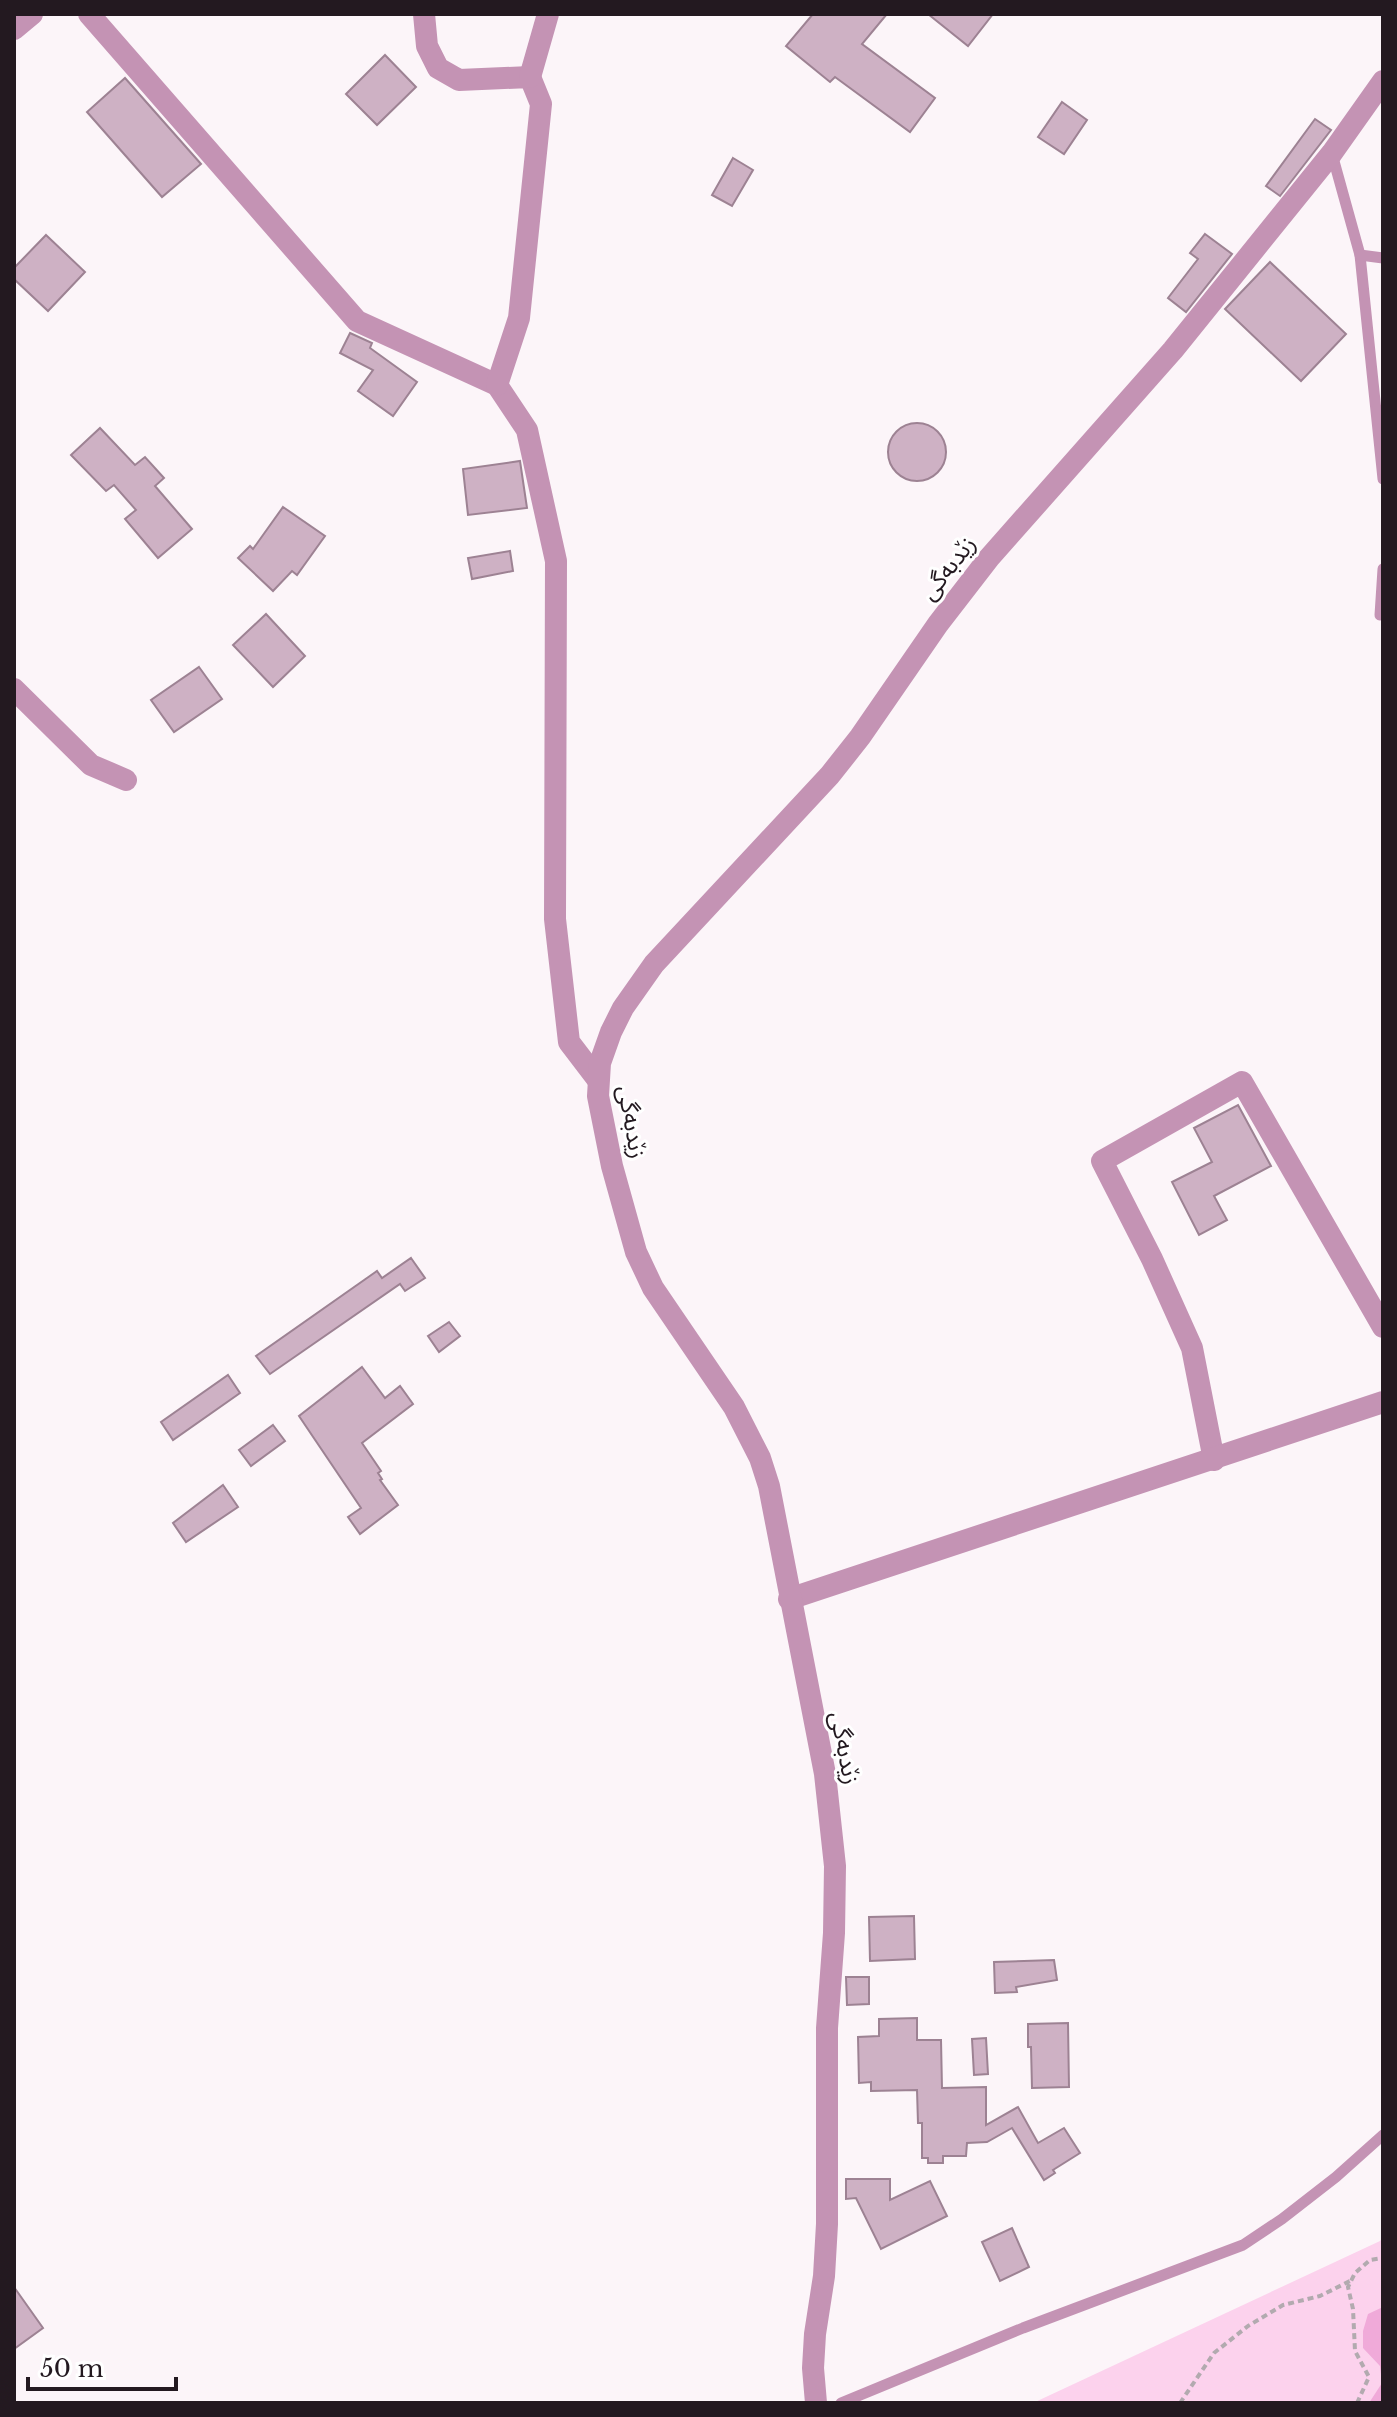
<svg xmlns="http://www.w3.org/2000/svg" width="1397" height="2417" viewBox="0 0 1397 2417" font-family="'Libre Baskerville','Noto Sans Arabic',serif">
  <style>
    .green { fill: #fcd2ed }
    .water { fill: #f0aad9 }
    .building { fill: #ceb1c4; stroke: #9d8293; stroke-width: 2 }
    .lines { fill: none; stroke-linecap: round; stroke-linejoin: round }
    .path { stroke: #b2aaaf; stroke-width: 4; stroke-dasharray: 6 4; stroke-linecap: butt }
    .lane { stroke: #c493b4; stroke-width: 11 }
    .street { stroke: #c493b4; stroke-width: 22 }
    .labels { text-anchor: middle; stroke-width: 6; stroke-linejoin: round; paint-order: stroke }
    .street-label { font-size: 24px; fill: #231920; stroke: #fff }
  </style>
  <rect width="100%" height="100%" fill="#fcf5f9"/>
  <path class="green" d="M1383,2237V2403H1033L1380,2241Z"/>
  <path class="water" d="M1383,2307V2403H1369L1382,2383L1380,2366L1363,2348V2331L1368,2314Z"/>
  <g class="building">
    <path d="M813,14H887L862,44L935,98L910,132L835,77L830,82L786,46Z"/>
    <path d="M928,14H993L968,46Z"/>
    <path d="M385,55L416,87L377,125L346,94Z"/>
    <path d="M125,78L201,164L162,197L87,112Z"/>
    <path d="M1062,102L1087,120L1064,154L1038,137Z"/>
    <path d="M1315,119L1331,130L1280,196L1266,186Z"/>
    <path d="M733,158L753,170L732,206L712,195Z"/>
    <path d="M1205,234L1232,254L1186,312L1168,298L1198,259L1190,253Z"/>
    <path d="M46,235L85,272L48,311L14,279V268Z"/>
    <path d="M1270,262L1346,334L1301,381L1225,309Z"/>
    <path d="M350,333L372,343L370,348L417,382L393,416L358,391L373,370L340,353Z"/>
    <circle cx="917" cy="452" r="29"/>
    <path d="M100,428L135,465L145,457L164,478L155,486L192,529L158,558L125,519L136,510L114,485L106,491L71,455Z"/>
    <path d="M520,461L527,508L468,515L463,469Z"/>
    <path d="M283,507L325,536L297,575L292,571L273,591L238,558L250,546L253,549Z"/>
    <path d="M510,551L513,571L472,579L468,558Z"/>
    <path d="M266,614L305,656L273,687L233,645Z"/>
    <path d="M199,667L222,699L174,732L151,700Z"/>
    <path d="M1238,1105L1271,1166L1214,1196L1227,1220L1199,1235L1172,1182L1212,1162L1194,1128Z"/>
    <path d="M411,1258L425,1278L405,1291L400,1284L270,1374L256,1356L377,1271L382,1278Z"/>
    <path d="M449,1322L460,1336L439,1352L428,1336Z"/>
    <path d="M362,1367L385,1398L400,1386L413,1404L362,1443L381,1471L378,1473L382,1479L380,1480L398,1505L360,1534L348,1517L361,1508L299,1416Z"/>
    <path d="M228,1375L240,1393L173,1440L161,1422Z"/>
    <path d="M273,1425L285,1441L251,1466L239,1450Z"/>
    <path d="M223,1485L238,1507L186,1542L173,1523Z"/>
    <path d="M914,1916L915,1959L870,1961L869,1917Z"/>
    <path d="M1054,1960L1057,1980L1016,1987L1017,1992L995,1993L994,1962Z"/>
    <path d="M846,1977H869V2004L847,2005Z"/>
    <path d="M917,2018V2040H941L942,2088L986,2087V2125L1018,2107L1038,2143L1064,2128L1080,2153L1053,2170L1055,2173L1044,2180L1012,2128L987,2142L967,2143L966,2156H943V2163H928V2158H922V2123H918L917,2090L871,2091V2082L859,2083L858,2037L879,2036V2019Z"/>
    <path d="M1068,2023L1069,2087L1032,2088L1031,2047H1028V2024Z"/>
    <path d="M986,2038L988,2074L974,2075L972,2039Z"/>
    <path d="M846,2179H890V2200L930,2181L947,2216L881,2249L856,2198L846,2199Z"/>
    <path d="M1012,2228L1029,2267L1000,2281L982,2242Z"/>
    <path d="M14,2287L43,2328L14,2349Z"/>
  </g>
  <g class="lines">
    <g class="path">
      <path d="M1180,2403L1214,2353L1248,2326L1283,2305L1320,2296L1352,2280"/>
      <path d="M1357,2403L1369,2377L1355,2351L1353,2309L1348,2287L1355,2273L1370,2260L1383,2258"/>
    </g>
    <g class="lane">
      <path d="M1332,154L1360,255L1383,479"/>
      <path d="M1360,255L1383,258"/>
      <path d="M1380,615L1383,569"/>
      <path d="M841,2403L1023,2328L1243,2245L1282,2219L1336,2177L1383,2135"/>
    </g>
    <g class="street">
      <path d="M89,14L357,321L497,385L527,430L556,561L555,919L569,1042L598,1080"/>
      <path d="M424,14L427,46L438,68L459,80L530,77L541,104L519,318L497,385"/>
      <path d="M14,29L32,14"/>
      <path d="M530,77L548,14"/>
      <path d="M14,689L91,765L126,780"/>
      <path d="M1214,1460L1192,1348L1152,1259L1102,1161L1242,1082L1383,1327"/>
      <path d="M789,1599L1383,1402"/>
      <path d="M816,2403L813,2368L815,2334L824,2276L827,2224V2028L834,1933L835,1866L825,1774L769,1486L760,1458L734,1407L653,1288L636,1252L612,1166L598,1096L600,1063L611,1032L623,1008L654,964L830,775L860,737L938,624L989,558L1173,350L1332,153L1383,81"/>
    </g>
  </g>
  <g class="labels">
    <g class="street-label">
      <text transform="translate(948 568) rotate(-52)" y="8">زێدبەگی</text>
      <text transform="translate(632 1122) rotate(80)" y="8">زێدبەگی</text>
      <text transform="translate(845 1748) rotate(79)" y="8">زێدبەگی</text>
    </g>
  </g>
  <rect width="1397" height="2417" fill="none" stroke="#231920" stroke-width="32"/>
  <path d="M28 2377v12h148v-12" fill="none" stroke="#231920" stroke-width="4"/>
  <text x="40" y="2377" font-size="24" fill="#231920" stroke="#ffffff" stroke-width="6" paint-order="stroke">50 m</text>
</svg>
